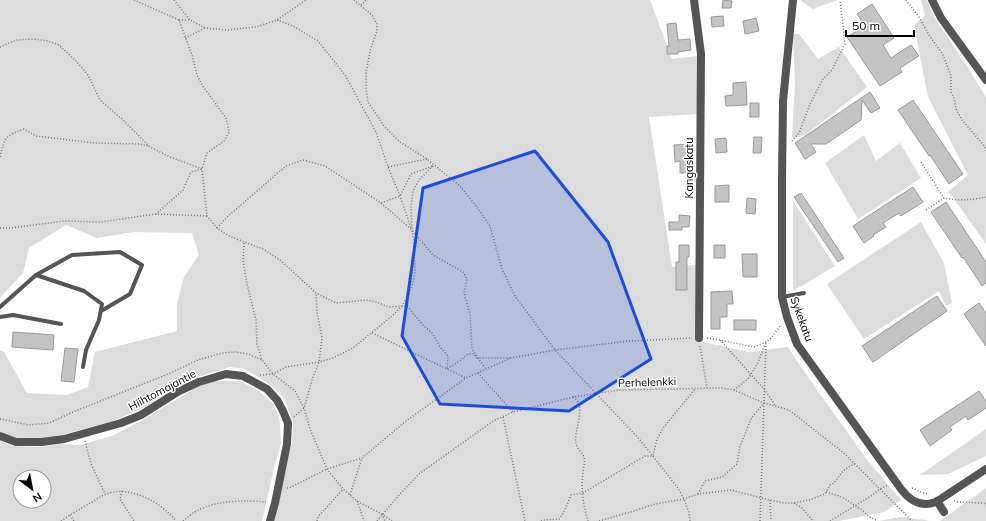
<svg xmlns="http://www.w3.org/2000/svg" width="986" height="521" viewBox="0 0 986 521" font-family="Mulish,sans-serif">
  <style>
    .green { fill: #dcdcdc; fill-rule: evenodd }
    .building { fill: #c4c4c4; stroke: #999 }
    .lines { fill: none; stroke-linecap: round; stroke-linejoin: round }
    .path { stroke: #777; stroke-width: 1.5; stroke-dasharray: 1 2; stroke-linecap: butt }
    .lane { stroke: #555; stroke-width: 4 }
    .street { stroke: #555; stroke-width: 8 }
    .marked { fill: #1d4ed8; fill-opacity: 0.2; stroke: #1d4ed8; stroke-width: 3; stroke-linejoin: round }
    .labels { text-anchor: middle; stroke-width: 3; stroke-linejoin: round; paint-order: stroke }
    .street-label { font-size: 11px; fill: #000; stroke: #fff }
  </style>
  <rect width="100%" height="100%" fill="#fff"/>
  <g class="green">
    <path d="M0,0H650L672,59L697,56V114L649,117L672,267L696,265L699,341L749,352L788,347L805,373L868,461L901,500L884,512L839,521H273L292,443L293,423L284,398L272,386L245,369L230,367L182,382L145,407L113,421L42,440L17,439L0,432V350L4,352L27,393L67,395L88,387L95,352L177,331V303L184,277L199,255L192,233L133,232L97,238L66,225L29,248L23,273L0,298Z"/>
    <path d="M801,0H837L813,9L801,1Z"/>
    <path d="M921,0H927L934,17L968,68L986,97V244L952,196L948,192L968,175L928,97L914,25L925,16Z"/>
    <path d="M793,34H799L818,59L839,47L867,87L805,135L792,138L795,84Z"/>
    <path d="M864,135L876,161L900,143L921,178L858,219L825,163Z"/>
    <path d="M793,201L835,266L793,291Z"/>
    <path d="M921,222L944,263L952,303L946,306L939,291L864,339L827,284Z"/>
    <path d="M212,381H239L256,389L274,404L280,422L281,444L274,468L262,521H0V441L13,446L42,447L59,444L81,445L114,435L141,421L194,389ZM20,477H44V501H20Z"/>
    <path d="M986,429V456L948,474L920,475Z"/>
    <path d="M986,488V521H940Z"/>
    <path d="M900,517L925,520L929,521H879Z"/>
  </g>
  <g class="building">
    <path d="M723,0L732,1L731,8H722Z"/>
    <path d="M872,4L894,38L883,45L891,58L911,45L919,56L900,68L902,72L880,86L847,37L865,26L857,14Z"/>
    <path d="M723,16L724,26L712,27L711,17Z"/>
    <path d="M756,18L759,31L745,34L743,21Z"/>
    <path d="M676,23L678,40L690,39L691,50L678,52V54H667V46H669L667,24Z"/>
    <path d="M746,82L747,105L726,106L725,96L733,95V83Z"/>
    <path d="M870,92L880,108L871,113L862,100L861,120L826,144H811L816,152L805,159L795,143Z"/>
    <path d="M913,100L963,174L949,184L930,155L929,156L898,110Z"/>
    <rect x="750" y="103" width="9" height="14"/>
    <path d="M754,137H762L761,153H753Z"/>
    <path d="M726,138L727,152L716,153L715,139Z"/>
    <path d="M690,144L691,173H680V161L675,162L674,145Z"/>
    <path d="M729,185V202H715V186Z"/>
    <path d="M913,187L923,202L901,216L899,213L883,223L886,227L873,235L874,236L864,243L853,226Z"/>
    <path d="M801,193L844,258L838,262L794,197Z"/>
    <path d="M747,198L756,199L755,214L746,213Z"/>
    <path d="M946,202L986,262V283L982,286L963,257L962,258L931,212Z"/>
    <path d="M679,215L690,216L689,227H682V230H669V222H679Z"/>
    <path d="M679,245H689V257H687V290H676V262H679Z"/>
    <rect x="714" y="245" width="11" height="13"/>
    <path d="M742,254H757V277H743Z"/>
    <path d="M732,291L733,304H727V317H720V329H711V292Z"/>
    <path d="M937,296L947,311L873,362L862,346Z"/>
    <path d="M979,303L986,313V346L964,314Z"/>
    <rect x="734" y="320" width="22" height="10"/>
    <path d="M13,332L54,335L53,350L12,347Z"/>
    <path d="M65,348L78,349L74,382L61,381Z"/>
    <path d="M979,391L986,401V408L968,420L966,416L950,427L952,430L930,446L920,430Z"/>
  </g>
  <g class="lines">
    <g class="path">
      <path d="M134,0L179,20L192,55L197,75L202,85L226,118L229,132L224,141L207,153L202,169L191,172L183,190L156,214"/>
      <path d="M174,0L190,20"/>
      <path d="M354,0L372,15L377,24V31L370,51L366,73V88L368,102L384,126L400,142L427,159L460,186L476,206L490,226L502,269L515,296L555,350L641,441L678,488L684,499L689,513L690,521"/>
      <path d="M906,0L919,17L929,35L943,55L948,68L951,76V92L954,98L956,109L962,120L981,142L985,147L986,151"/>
      <path d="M361,5L366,0"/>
      <path d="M179,20H190L205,28L227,30L256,27L277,20L306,0"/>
      <path d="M277,20L293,26L318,41L345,75L376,132L388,167L400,196L411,228"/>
      <path d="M185,38L205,28"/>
      <path d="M0,47L16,40L33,39L48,41L59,45L76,61L88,75L100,100L122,119L150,147L170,157L202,169L207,216L217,228L229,236L263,249L280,260L316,293L336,303L366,300L377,302L388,307L407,306L423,325L432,333L441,348L448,356L447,369L461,360L468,354H474L477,358H511"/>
      <path d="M792,141L799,133L810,104L823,79L832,70L845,44L840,0"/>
      <path d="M0,157C5,137 5,136 24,129L36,136L95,143L139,144L149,146"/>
      <path d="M921,162L944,198C958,201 973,200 986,197"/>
      <path d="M388,167L427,159"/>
      <path d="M381,203L412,230L433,255L463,272L467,279L464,293L470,314L472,349L485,368"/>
      <path d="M926,210L944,198"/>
      <path d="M0,228H11L64,221L101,222L156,214L207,216"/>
      <path d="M217,228L227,217L286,166L303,160L325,166L381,203L400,196L411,174L433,166"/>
      <path d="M244,243L243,260L247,284L256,320L257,344L262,360L273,374L295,391L304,408L310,429L327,469L343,489L357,501L382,514L392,521"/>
      <path d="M372,333L466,378"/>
      <path d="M707,338L720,340L754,347L766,342L771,338L781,325"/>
      <path d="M720,340L764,389L775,405"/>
      <path d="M700,346L707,388"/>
      <path d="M478,373L513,412"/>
      <path d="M260,375L273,374L286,367L319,362L333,358L353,348L392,316L401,307L407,298L413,283L415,270L414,246L412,230L411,207L413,191L419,180L434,165"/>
      <path d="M734,390L748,379L751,374L758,363L765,344"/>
      <path d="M573,397C588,406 573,430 576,444C577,449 582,452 584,457C585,462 584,467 583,472C581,489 583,505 588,521"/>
      <path d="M294,417L304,408L312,380L319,362L322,338L317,312L316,293"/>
      <path d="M503,417L525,521"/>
      <path d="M0,419L29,425L49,423L73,412L168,374L198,360L222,353L236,352L248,354L262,360"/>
      <path d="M85,441L91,464L105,494"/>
      <path d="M287,488H289L327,469L362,458L406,421L466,378L511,358L555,350L629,341L692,338"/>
      <path d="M912,488L923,493L929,494"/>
      <path d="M122,491L120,499L134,521"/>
      <path d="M826,492L842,497L862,510L868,516L878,521"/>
      <path d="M698,494L705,481L722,477L737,464L740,446L752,417L764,403"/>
      <path d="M350,495L362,458"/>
      <path d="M770,500L771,521"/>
      <path d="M357,501L364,521"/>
      <path d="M954,501L958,502L982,503L986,504"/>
      <path d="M794,503L802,508L813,521"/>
      <path d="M382,514L385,521"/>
      <path d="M70,515L74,521"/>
      <path d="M61,521C71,514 82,508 92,502C97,499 101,496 106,494C130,485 161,502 176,521"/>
      <path d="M183,521C187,518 191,514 195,512C215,500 244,500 266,502"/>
      <path d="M317,521L318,517L343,489"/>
      <path d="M377,521L400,494L419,474L493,421L513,412L573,397L619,390L722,388L734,390L764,403L789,410L845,454L912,521"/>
      <path d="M541,521L543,520L559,519C565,512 567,504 571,495L583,493L645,456H653L657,439L664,427L695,389"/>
      <path d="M599,521L634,511L655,504L684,499L698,494L731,490L770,500L784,503H794L809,500L825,494L830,485L834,483L843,471L850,466L855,464"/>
      <path d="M760,521L766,343"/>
      <path d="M830,521L871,496L880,489L888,485"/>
    </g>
    <g class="lane">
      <path d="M36,275L72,255L120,252L142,265L130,294L101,311"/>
      <path d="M782,297L804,293"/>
      <path d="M0,307L36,275L84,291L102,304L99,320L86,350L83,367"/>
      <path d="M0,317L13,315L61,324"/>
    </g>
    <g class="street">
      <path d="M694,0L701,54L699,338"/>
      <path d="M793,0L783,101L782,178V297L787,317L797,344L901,489C907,497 916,504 926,504C929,504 933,503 936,502L986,469"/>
      <path d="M932,0L941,18L986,80"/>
      <path d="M0,436L16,442H42L64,439L121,423L141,415L179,391L199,382L226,374L243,376L267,389L277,400L283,411L288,423L287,444L275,503L270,521"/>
      <path d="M937,501L944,512"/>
    </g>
  </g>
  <path class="marked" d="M535,151L608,242L651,359L569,411L440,404L402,336L423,188Z"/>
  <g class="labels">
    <g class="street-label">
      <text transform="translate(689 168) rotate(-90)" y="4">Kangaskatu</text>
      <text transform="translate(802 319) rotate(70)" y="4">Sykekatu</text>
      <text transform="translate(647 382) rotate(-2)" y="4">Perhelenkki</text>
      <text transform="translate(162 390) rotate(-28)" y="4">Hiihtomajantie</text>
    </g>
  </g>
  <g transform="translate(32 489) rotate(148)"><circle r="19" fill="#ffffff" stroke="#999999"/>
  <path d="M0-3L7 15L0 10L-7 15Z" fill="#000000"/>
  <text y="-6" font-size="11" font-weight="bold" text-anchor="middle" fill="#000000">N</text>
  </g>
  <path d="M846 30v6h68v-6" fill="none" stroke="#000000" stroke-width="2"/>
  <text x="852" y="30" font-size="12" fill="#000000" stroke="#ffffff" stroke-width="3" paint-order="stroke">50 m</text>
</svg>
